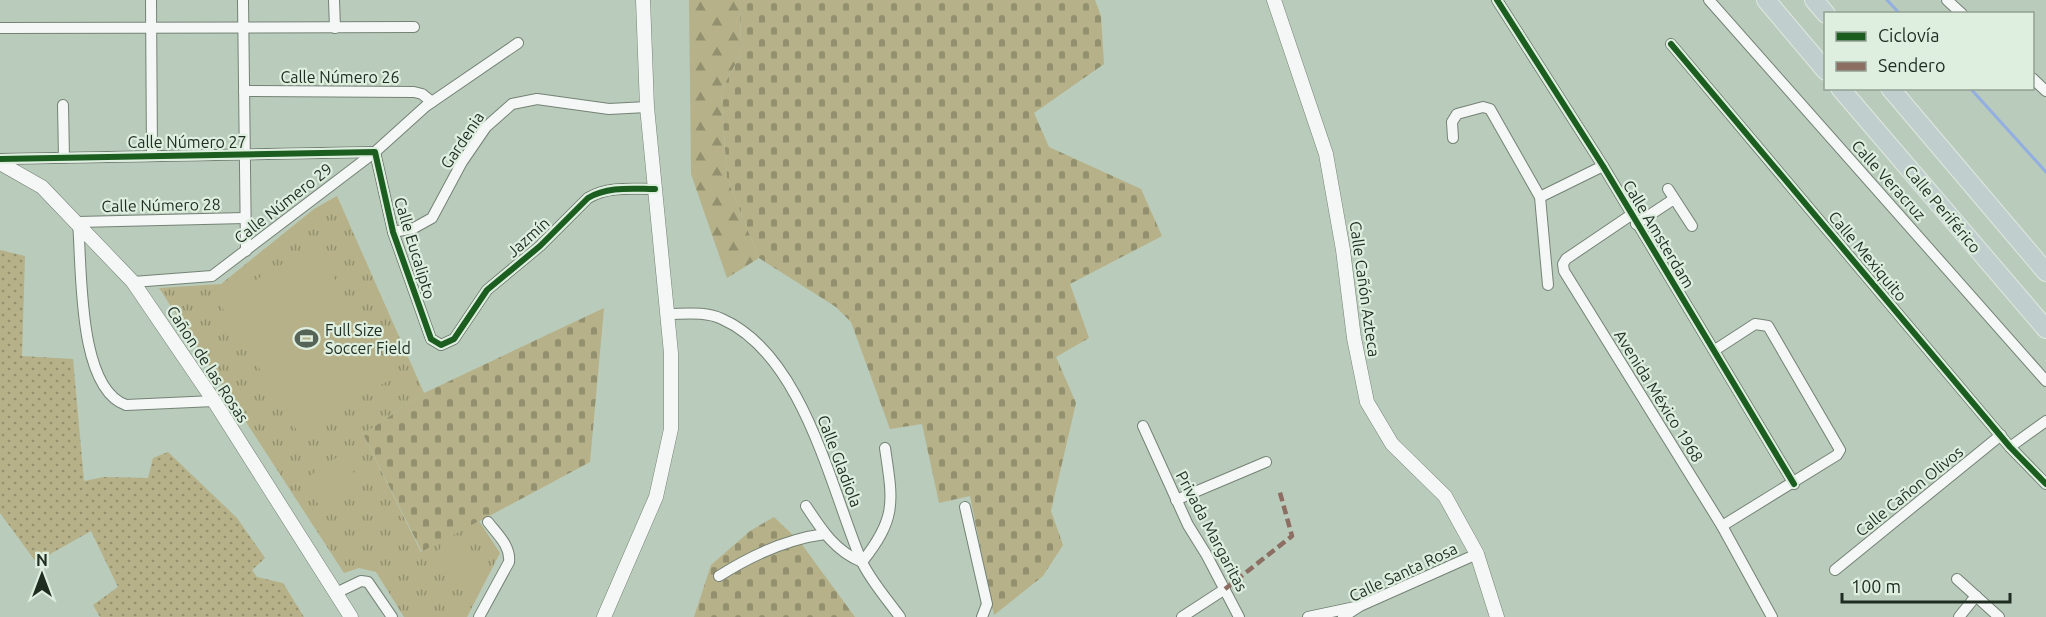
<svg xmlns="http://www.w3.org/2000/svg" width="2046" height="617" viewBox="0 0 2046 617" font-family="Ubuntu,sans-serif">
  <style>
    .grass { fill: url(#grass-dots) }
    .forest { fill: url(#forest-firs) }
    .cemetery { fill: url(#cemetery-stones) }
    .park { fill: url(#park-tufts) }
    .pitch { fill: #b6b188 }
    .lines { fill: none; stroke-linecap: round; stroke-linejoin: round }
    .stream { stroke: #93aee1; stroke-width: 3 }
    .street-casing { stroke: #748275; stroke-width: 12 }
    .secondary-casing { stroke: #748275; stroke-width: 15 }
    .highway-casing { stroke: #e0e8e0; stroke-width: 20 }
    .street { stroke: #f4f7f5; stroke-width: 10 }
    .secondary { stroke: #f4f7f5; stroke-width: 14 }
    .highway { stroke: #c0cfce; stroke-width: 18 }
    .quiet { stroke: #8d6e63; stroke-width: 4.5; stroke-dasharray: 9 4.5; stroke-linecap: butt }
    .cycleway-casing { stroke: #deeedf; stroke-width: 10 }
    .cycleway { stroke: #1b5e20; stroke-width: 6 }
    .labels { text-anchor: middle; stroke-width: 4.5; stroke-linejoin: round; paint-order: stroke }
    .street-label { font-size: 16px; fill: #1f2c20; stroke: #deeedf }
    .poi-label { font-size: 16px; fill: #1f2c20; stroke: #deeedf; text-anchor: start }
  </style>
  <defs>
    <pattern id="grass-dots" width="8" height="8" patternUnits="userSpaceOnUse" patternTransform="scale(1.5)"><rect width="8" height="8" fill="#b6b188"/><path d="M2 2h.1M6 6h.1" fill="none" stroke="#93906f" stroke-width="1.8" stroke-linecap="round"/></pattern>
    <pattern id="forest-firs" width="22" height="20" patternUnits="userSpaceOnUse" patternTransform="scale(1.5)"><rect width="22" height="20" fill="#b6b188"/><path d="M5 1l3.5 6h-7zM16 11l3.5 6h-7z" fill="#93906f"/></pattern>
    <pattern id="cemetery-stones" width="16" height="16" patternUnits="userSpaceOnUse" patternTransform="scale(1.5)"><rect width="16" height="16" fill="#b6b188"/><path d="M2 7V4a2 2 0 0 1 4 0v3zM10 15v-3a2 2 0 0 1 4 0v3z" fill="#93906f"/></pattern>
    <pattern id="park-tufts" width="24" height="20" patternUnits="userSpaceOnUse" patternTransform="scale(1.5)"><rect width="24" height="20" fill="#b6b188"/><path d="M3 7l-1-3M5 7V3M7 7l1-3M15 17l-1-3M17 17v-4M19 17l1-3" fill="none" stroke="#93906f"/></pattern>
  </defs>
  <rect width="100%" height="100%" fill="#b9cbba"/>
  <path class="grass" d="M0,250L25,256L22,356L73,359L84,481L104,477L148,478L153,458L168,452L237,518L265,558L252,570L257,577L283,583L304,617H100L93,605L118,587L91,531L36,562L0,513Z"/>
  <path class="forest" d="M689,0H740L741,54L721,91L727,178L759,258L727,278L691,174Z"/>
  <g class="cemetery">
    <path d="M740,0H1095L1101,16L1104,64L1034,113L1049,147L1141,189L1162,236L1070,284L1089,338L1056,357L1076,403L1051,511L1063,545L1043,576L994,615L970,496L939,503L922,424L890,429L851,322L836,307L759,258L727,178L721,91L741,54Z"/>
    <path d="M604,308L590,462L422,552L363,434L424,393Z"/>
    <path d="M774,517L800,542L855,617H694L711,565L750,531Z"/>
  </g>
  <path class="park" d="M337,196L424,393L363,434L421,552L479,521L500,553L467,617H404L376,572L359,568L344,573L159,288L221,284L314,209Z"/>
  <g class="pitch">
    <path d="M314,245L394,377L299,434L219,302Z"/>
    <path d="M342,454L358,479L319,505L302,481Z"/>
    <path d="M444,540L489,564L477,588L432,565Z"/>
  </g>
  <g class="lines">
    <g class="stream">
      <path d="M1887,0L1900,14"/>
      <path d="M1970,88L2046,172"/>
    </g>
    <defs>
      <g id="street">
        <path d="M151,0L152,155"/>
        <path d="M243,0L246,251"/>
        <path d="M334,0L335,28"/>
        <path d="M1497,0L1603,166L1794,484"/>
        <path d="M1709,0L2046,381"/>
        <path d="M1947,0L1962,14"/>
        <path d="M0,28L414,27"/>
        <path d="M1671,44L2010,447L2046,484"/>
        <path d="M2032,78L2046,91"/>
        <path d="M244,91L414,92L422,94L432,102"/>
        <path d="M63,105L64,158"/>
        <path d="M1453,138L1452,122L1457,114L1483,107L1490,109L1540,197L1548,285"/>
        <path d="M0,159L375,152L393,232L431,339L441,345L454,339L487,290L540,246L588,198C608,186 632,189 655,189"/>
        <path d="M1668,189L1692,226"/>
        <path d="M1540,197L1603,166"/>
        <path d="M1631,215L1566,259L1563,264L1564,271L1722,526L1772,617"/>
        <path d="M1636,224L1674,199"/>
        <path d="M393,232L414,228L432,218L462,162L486,127L512,104L537,99L609,109L647,107"/>
        <path d="M133,282L212,276L375,152L426,106L518,43"/>
        <path d="M667,314C685,314 705,311 722,319C803,355 830,486 861,560C870,580 887,599 900,617"/>
        <path d="M1715,350L1755,324L1768,326L1840,450L1837,455L1722,526"/>
        <path d="M214,401L126,405C77,388 82,267 78,222L245,218"/>
        <path d="M1143,426L1188,525L1206,554L1239,617"/>
        <path d="M2010,447L2046,421"/>
        <path d="M1176,500L1266,462"/>
        <path d="M806,506C821,529 835,551 862,562C897,518 893,502 885,448"/>
        <path d="M965,507L987,604L982,617"/>
        <path d="M1835,570L2001,435"/>
        <path d="M719,576C752,555 786,539 825,534"/>
        <path d="M1957,579L1999,617"/>
        <path d="M336,593L361,581L368,582L392,617"/>
        <path d="M479,617L509,562C511,546 497,534 488,522"/>
        <path d="M1182,617L1225,589"/>
        <path d="M1308,617L1355,607"/>
        <path d="M1343,617L1360,606L1477,554"/>
        <path d="M1959,617L1976,596"/>
      </g>
      <g id="secondary">
        <path d="M1274,0L1326,154L1343,250L1354,338L1367,402L1392,444L1445,496L1477,554L1497,617"/>
        <path d="M0,163L42,187L133,282L214,401L351,617"/>
        <path d="M604,617L656,497L671,429V353L647,107L643,0"/>
      </g>
      <g id="highway">
        <path d="M1766,0L1826,71"/>
        <path d="M1814,0L1826,14"/>
        <path d="M1840,88L2046,329"/>
        <path d="M1890,88L2046,272"/>
      </g>
    </defs>
    <use href="#street" class="street-casing"/>
    <use href="#secondary" class="secondary-casing"/>
    <use href="#highway" class="highway-casing"/>
    <use href="#street" class="street"/>
    <use href="#secondary" class="secondary"/>
    <use href="#highway" class="highway"/>
    <path class="quiet" d="M1225,589L1292,536L1279,489"/>
    <defs>
      <g id="cycleway">
        <path d="M1497,0L1603,166L1794,484"/>
        <path d="M1671,44L2010,447L2046,484"/>
        <path d="M0,159L375,152L393,232L431,339L441,345L454,339L487,290L540,246L588,198C608,186 632,189 655,189"/>
      </g>
    </defs>
    <use href="#cycleway" class="cycleway-casing"/>
    <use href="#cycleway" class="cycleway"/>
  </g>
  <defs>
    <symbol id="stadium-bare" viewBox="-9 -9 18 18"><path d="M0-5a6.5 5 0 1 0 0 10a6.5 5 0 1 0 0-10ZM-3.5-1.8h7v3.6h-7Z" fill="#556456" stroke="#deeedf" stroke-width="2.5" paint-order="stroke"/></symbol>
  </defs>
  <g fill-rule="evenodd">
    <use href="#stadium-bare" x="290" y="322" width="33" height="33"/>
  </g>
  <g class="labels">
    <g class="street-label">
      <text x="340" y="83">Calle Número 26</text>
      <text transform="translate(462 140) rotate(-56)" y="6">Gardenia</text>
      <text x="187" y="148">Calle Número 27</text>
      <text transform="translate(1889 180) rotate(48)" y="6">Calle Veracruz</text>
      <text transform="translate(283 203) rotate(-38)" y="6">Calle Número 29</text>
      <text transform="translate(161 205) rotate(-1)" y="6">Calle Número 28</text>
      <text transform="translate(1943 209) rotate(50)" y="6">Calle Periférico</text>
      <text transform="translate(1659 234) rotate(59)" y="6">Calle Amsterdam</text>
      <text transform="translate(528 237) rotate(-42)" y="6">Jazmín</text>
      <text transform="translate(415 248) rotate(73)" y="6">Calle Eucalipto</text>
      <text transform="translate(1868 256) rotate(50)" y="6">Calle Mexiquito</text>
      <text transform="translate(1365 289) rotate(82)" y="6">Calle Cañón Azteca</text>
      <text transform="translate(208 364) rotate(57)" y="6">Cañon de las Rosas</text>
      <text transform="translate(1659 396) rotate(58)" y="6">Avenida México 1968</text>
      <text transform="translate(840 461) rotate(69)" y="6">Calle Gladiola</text>
      <text transform="translate(1909 491) rotate(-39)" y="6">Calle Cañon Olivos</text>
      <text transform="translate(1212 531) rotate(62)" y="6">Privada Margaritas</text>
      <text transform="translate(1403 572) rotate(-25)" y="6">Calle Santa Rosa</text>
    </g>
    <g class="poi-label">
      <text x="325" y="336">Full Size<tspan x="325" dy="18">Soccer Field</tspan></text>
    </g>
  </g>
  <rect x="1824" y="12" width="210" height="78" fill="#deeedf" stroke="#92a093" stroke-width="1.5"/>
  <rect x="1836" y="32" width="30" height="9" fill="#1b5e20" stroke="#92a093" stroke-width="1.5"/>
  <text x="1878" y="42" font-size="18" fill="#1f2c20">Ciclovía</text>
  <rect x="1836" y="62" width="30" height="9" fill="#8d6e63" stroke="#92a093" stroke-width="1.5"/>
  <text x="1878" y="72" font-size="18" fill="#1f2c20">Sendero</text>
  <g transform="translate(42 575)" stroke="#deeedf" stroke-width="4.5" paint-order="stroke">
  <path d="M0-4.5L10 22L0 15L-10 22Z" fill="#1f2c20"/>
  <text y="-9" font-size="16" font-weight="bold" text-anchor="middle" fill="#1f2c20">N</text>
  </g>
  <path d="M1842 593v9h168v-9" fill="none" stroke="#1f2c20" stroke-width="3"/>
  <text x="1851" y="593" font-size="18" fill="#1f2c20" stroke="#deeedf" stroke-width="4.5" paint-order="stroke">100 m</text>
</svg>
